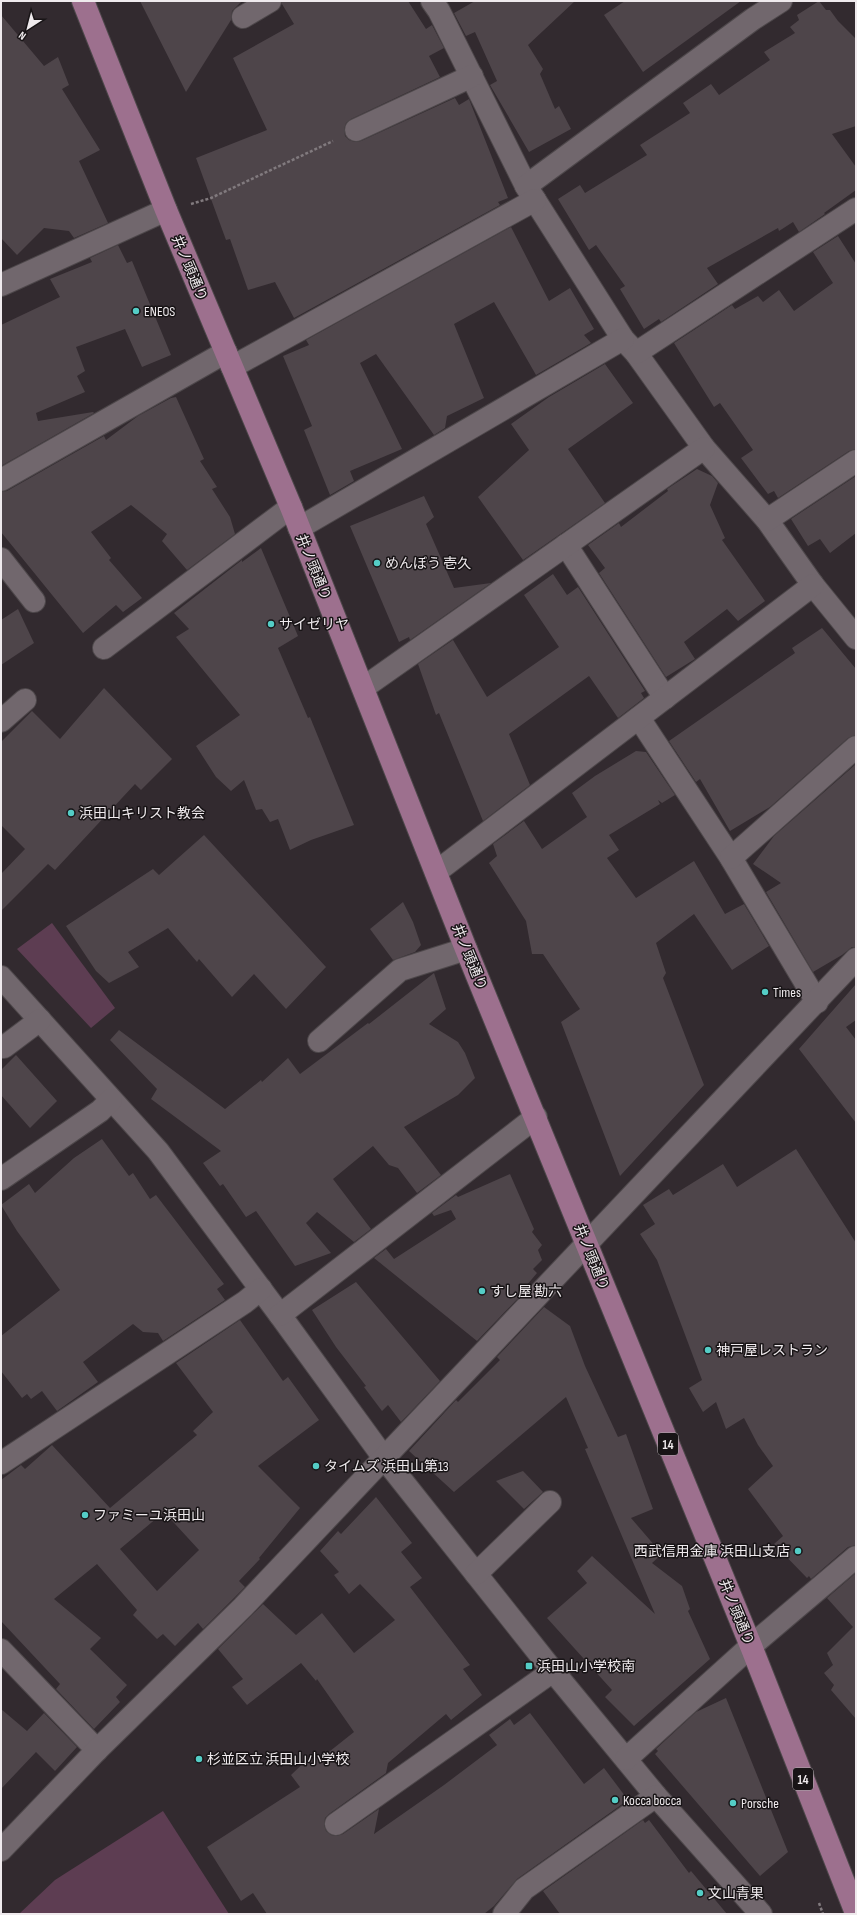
<svg xmlns="http://www.w3.org/2000/svg" width="857" height="1915" viewBox="0 0 857 1915" font-family="'Sofia Sans Condensed','Noto Sans JP',sans-serif">
  <style>
    .green { fill: #5d3d52 }
    .building { fill: #4e454a; fill-rule: evenodd }
    .lines { fill: none; stroke-linecap: round; stroke-linejoin: round }
    .minor-casing { stroke: #4d474a; stroke-width: 24 }
    .major-casing { stroke: #4d474a; stroke-width: 24 }
    .path { stroke: #817a7e; stroke-width: 2.5; stroke-dasharray: 3 2; stroke-linecap: butt }
    .minor { stroke: #71676d; stroke-width: 22 }
    .major { stroke: #9d708e; stroke-width: 22 }
    .poi-dot { fill: #54cdc6; stroke: #181416; stroke-width: 1.5 }
    .labels { text-anchor: middle; stroke-width: 3; stroke-linejoin: round; paint-order: stroke }
    .shield { fill: #181416; stroke: #aeaaac; stroke-width: 1 }
    .shield-label { font-size: 13px; font-weight: bold; fill: #efeaed }
    .street-label { font-size: 14px; fill: #efeaed; stroke: #181416 }
    .poi-label { font-size: 14px; fill: #efeaed; stroke: #181416; text-anchor: start }
  </style>
  <rect width="100%" height="100%" fill="#322a2f"/>
  <g class="green">
    <path d="M52,923L115,1008L91,1028L17,949Z"/>
    <path d="M163,1811L229,1914H19L55,1880Z"/>
  </g>
  <g class="building">
    <path d="M140,1H242L232,11L231,20L186,92Z"/>
    <path d="M282,1H408L426,29L432,25L444,48L429,56L440,77L351,119L346,123L344,129L345,136L349,140L355,142L361,141L455,98L459,105L469,99L508,198L498,202L500,205L294,318L275,282L248,290L230,239L226,240L196,158L267,130L233,58L294,24L282,4Z"/>
    <path d="M475,1H575L528,45L543,69L540,74L555,109L559,106L571,129L529,152L490,85L497,81L475,32L466,36L454,13Z"/>
    <path d="M625,1H741L643,72L604,15Z"/>
    <path d="M819,1L826,10H830L838,21L856,39V126L832,134L856,167V190L824,213L825,214L799,232L793,222L779,231L778,228L707,268L718,284L661,322L659,319L644,329L620,289L625,286L596,245L589,250L558,199L580,185L585,193L647,155L640,145L690,113L683,103L711,84L719,95L770,60L764,52L795,33L790,27L799,20L797,15Z"/>
    <path d="M1,15L44,66L58,57L69,85L62,89L100,150L79,161L108,223L74,238L69,231L44,228L17,255L1,238Z"/>
    <path d="M511,227L549,301L570,288L594,329L584,335L591,343L536,375L494,302L454,324L484,398L447,416L445,428L434,435L376,354L360,363L402,449L350,471L354,481L330,495L304,430L312,426L283,356L309,345L306,340Z"/>
    <path d="M838,236L856,264V449L849,451L778,498L774,491L768,494L741,458L753,450L720,403L714,407L674,343L732,305L735,309L758,296L763,302L779,290L794,311L833,283L813,252Z"/>
    <path d="M118,245L127,263L132,261L171,355L142,367L125,329L76,347L85,371L77,376L85,392L36,413L38,421L93,412L94,413L1,466V325L60,297L50,279L92,262L90,258Z"/>
    <path d="M605,364L633,403L568,449L605,503L523,560L478,497L529,450L511,424L549,397Z"/>
    <path d="M176,397L204,459L200,461L217,487L212,489L230,517L235,534L187,570L162,541L167,534L131,505L91,532L111,558L109,560L142,598L123,612L116,605L83,633L1,532V492L7,491L104,436L106,440L138,416L171,398Z"/>
    <path d="M697,469L712,476L718,483L710,505L725,538L722,540L765,601L738,621L727,609L684,642L695,659L666,677L599,573L605,568L588,545L619,523L621,527L668,491L667,489Z"/>
    <path d="M856,476V533L830,553L820,539L808,546L791,519Z"/>
    <path d="M424,496L434,517L426,524L454,588L491,583L410,640L409,637L399,642L350,526Z"/>
    <path d="M261,548L298,636L278,648L308,718L310,717L354,825L311,840L290,850L278,819L270,822L262,809L256,810L244,780L231,791L216,777L196,746L240,715L176,637L189,629L174,613L242,560V562Z"/>
    <path d="M553,574L567,595L578,587L645,691L641,693L644,698L618,718L589,676L509,734L530,785L483,821L439,713L436,715L418,664L453,640L487,697L559,647L524,595Z"/>
    <path d="M18,609L34,643L1,665V620Z"/>
    <path d="M822,628L856,669V735L848,738L770,807L730,831L700,779L696,782L669,741L795,653L792,648Z"/>
    <path d="M104,688L172,759L141,790L135,784L55,870L48,864L1,911V874L25,849L1,825V742L32,711L60,739Z"/>
    <path d="M636,751L646,752L675,795L662,803L658,800L660,804L609,835L619,850L607,858L636,898L694,861L725,914L744,904L769,946L732,970L694,914L656,943L666,973L663,978L704,1085L620,1176L561,1022L580,1009L543,954H532L526,921L489,863L497,856L493,844L524,821L542,849L587,817L572,793L595,776Z"/>
    <path d="M856,764V947H852L842,955L813,972L766,892L781,883L753,864L774,836Z"/>
    <path d="M204,835L326,967L286,1009L254,974L232,997L199,959L197,962L168,928L128,952L139,967L109,983L96,971L66,926L153,869L159,875Z"/>
    <path d="M403,902L413,922L421,945L415,952L393,960L370,929Z"/>
    <path d="M434,973L446,1009L429,1024L458,1042L465,1053L475,1078L458,1095L404,1127L441,1175L417,1193L398,1168L389,1165L373,1146L333,1179L371,1229L354,1242L317,1212L306,1223L331,1253L295,1266L256,1211L246,1217L223,1184L220,1186L203,1163L221,1151L151,1099L157,1089L110,1040L119,1030L225,1109L261,1080L262,1082L288,1058L300,1074L368,1023L369,1024Z"/>
    <path d="M856,984V1020L846,1027L856,1040V1123L799,1049Z"/>
    <path d="M16,1055L57,1101L30,1128L1,1095V1070Z"/>
    <path d="M102,1139L129,1176L133,1173L150,1199L156,1195L224,1284L217,1289L225,1300L163,1341L158,1333L143,1332L133,1324L83,1362L98,1382L57,1411L42,1391L31,1399L27,1394L22,1398L1,1371V1336L60,1290L17,1231L1,1205L29,1184L35,1193L74,1158Z"/>
    <path d="M796,1149L856,1243V1545L848,1547L811,1579L809,1576L807,1578L774,1544L783,1536L748,1489L773,1466L758,1445L744,1418L726,1429L716,1402L703,1412L689,1388L702,1380L657,1260L640,1234L655,1224L643,1205L669,1189L673,1195L723,1164L737,1187Z"/>
    <path d="M510,1174L534,1229L532,1232L542,1245L538,1250L542,1260L533,1269L537,1273L521,1292L523,1293L477,1341L374,1258L386,1249L394,1259L456,1219L451,1210L434,1216L432,1213L456,1195L458,1197Z"/>
    <path d="M356,1282L440,1381L401,1422L388,1405L382,1411L364,1387L366,1386L336,1347L312,1310Z"/>
    <path d="M544,1307L570,1326L585,1366L618,1437L626,1434L653,1509L631,1518L662,1554L652,1563L682,1586L690,1609L688,1611L710,1659L634,1726L605,1697L612,1690L547,1618L587,1583L577,1571L592,1556L655,1614L585,1449L588,1448L566,1397L454,1492L409,1451L456,1400L458,1402L500,1360L497,1357Z"/>
    <path d="M240,1320L283,1381L288,1377L319,1420L258,1466L300,1508L259,1558L260,1559L239,1581L245,1587L203,1629L198,1623L175,1646L163,1634L157,1639L133,1615L137,1610L97,1564L54,1599L101,1638L90,1649L127,1685L116,1697L120,1702L94,1729L56,1689L60,1684L1,1621V1480L21,1465L25,1469L52,1445L110,1508L197,1435L193,1431L213,1412L176,1363ZM164,1512L199,1550L157,1591L120,1549Z"/>
    <path d="M523,1471L543,1492L524,1509L496,1481Z"/>
    <path d="M376,1497L412,1543L401,1552L422,1578L410,1587L470,1665L463,1669L482,1695L451,1720L446,1714L388,1763L386,1773L329,1814L325,1818L324,1825L326,1831L331,1835L337,1836L343,1834L379,1809L374,1834L444,1785L497,1745L489,1735L510,1719L514,1725L530,1713L584,1784L604,1768L628,1800L517,1879L494,1906L484,1914H267L253,1893L241,1901L207,1847L300,1787L291,1775L314,1753L320,1759L354,1732L317,1679L316,1681L301,1663L247,1705L232,1687L243,1679L218,1649L263,1604L296,1635L322,1613L354,1653L395,1620L360,1584L349,1594L334,1575L339,1572L320,1551L338,1531L341,1534Z"/>
    <path d="M856,1573V1719L831,1690L834,1685L824,1673L833,1665L827,1653L853,1627L827,1598Z"/>
    <path d="M726,1698L788,1852L760,1876L655,1754L658,1751L656,1749L696,1712Z"/>
    <path d="M1,1709L27,1731L44,1713L77,1747L55,1771L36,1752L1,1789Z"/>
    <path d="M643,1820L645,1823L649,1820L689,1873L691,1871L727,1914H560L543,1891Z"/>
  </g>
  <g class="lines">
    <defs>
      <g id="minor">
        <path d="M432,1L439,11L526,186L623,339L636,353L704,448L767,520L813,585L856,638"/>
        <path d="M243,17L270,1"/>
        <path d="M356,130L472,76"/>
        <path d="M526,186L753,19L781,1"/>
        <path d="M1,285L166,210"/>
        <path d="M636,353L856,209"/>
        <path d="M232,367L535,200"/>
        <path d="M1,480L226,352"/>
        <path d="M767,520L856,461"/>
        <path d="M299,528L623,339"/>
        <path d="M566,545L665,698"/>
        <path d="M1,559L34,601"/>
        <path d="M104,648L291,507"/>
        <path d="M363,688L704,448"/>
        <path d="M639,718L731,858L817,1002"/>
        <path d="M1,721L25,700"/>
        <path d="M731,858L856,747"/>
        <path d="M436,872L813,585"/>
        <path d="M1,977L158,1151L280,1315L384,1458L553,1671L656,1796L761,1914"/>
        <path d="M319,1041L400,970L466,949"/>
        <path d="M4,1047L40,1020"/>
        <path d="M1,1179L100,1111L111,1100"/>
        <path d="M280,1315L536,1117"/>
        <path d="M1,1463L245,1302L261,1289"/>
        <path d="M476,1574L550,1502"/>
        <path d="M1,1650L97,1750"/>
        <path d="M626,1759L751,1646L856,1557"/>
        <path d="M336,1824L553,1671"/>
        <path d="M1,1850L97,1750L243,1607L856,959"/>
        <path d="M504,1914L524,1889L656,1796"/>
      </g>
      <path id="major" d="M83,1L166,210L291,507L466,949L751,1646L856,1913"/>
    </defs>
    <use href="#minor" class="minor-casing"/>
    <use href="#major" class="major-casing"/>
    <g class="path">
      <path d="M191,204L211,198L333,141"/>
      <path d="M819,1903L823,1914"/>
    </g>
    <use href="#minor" class="minor"/>
    <use href="#major" class="major"/>
  </g>
  <g class="poi-dot">
    <circle cx="136" cy="311" r="4"/>
    <circle cx="377" cy="563" r="4"/>
    <circle cx="271" cy="624" r="4"/>
    <circle cx="71" cy="813" r="4"/>
    <circle cx="765" cy="992" r="4"/>
    <circle cx="482" cy="1291" r="4"/>
    <circle cx="708" cy="1350" r="4"/>
    <circle cx="316" cy="1466" r="4"/>
    <circle cx="85" cy="1515" r="4"/>
    <circle cx="798" cy="1551" r="4"/>
    <rect x="525" y="1662" width="8" height="8" rx="2"/>
    <circle cx="199" cy="1759" r="4"/>
    <circle cx="615" cy="1800" r="4"/>
    <circle cx="733" cy="1803" r="4"/>
    <circle cx="700" cy="1893" r="4"/>
  </g>
  <g class="labels">
    <g class="shield">
      <rect x="658" y="1433" width="20" height="22" rx="3"/>
      <rect x="793" y="1768" width="20" height="22" rx="3"/>
    </g>
    <g class="shield-label">
      <text x="668" y="1449">14</text>
      <text x="803" y="1784">14</text>
    </g>
    <g class="street-label">
      <text transform="translate(190 268) rotate(67)" y="5">井ノ頭通り</text>
      <text transform="translate(314 567) rotate(68)" y="5">井ノ頭通り</text>
      <text transform="translate(470 957) rotate(68)" y="5">井ノ頭通り</text>
      <text transform="translate(592 1257) rotate(68)" y="5">井ノ頭通り</text>
      <text transform="translate(737 1612) rotate(68)" y="5">井ノ頭通り</text>
    </g>
    <g class="poi-label">
      <text x="144" y="316">ENEOS</text>
      <text x="385" y="568">めんぼう 壱久</text>
      <text x="279" y="629">サイゼリヤ</text>
      <text x="79" y="818">浜田山キリスト教会</text>
      <text x="773" y="997">Times</text>
      <text x="490" y="1296">すし屋 勘六</text>
      <text x="716" y="1355">神戸屋レストラン</text>
      <text x="324" y="1471">タイムズ 浜田山第13</text>
      <text x="93" y="1520">ファミーユ浜田山</text>
      <text x="790" y="1556" text-anchor="end">西武信用金庫 浜田山支店</text>
      <text x="537" y="1671">浜田山小学校南</text>
      <text x="207" y="1764">杉並区立 浜田山小学校</text>
      <text x="623" y="1805">Kocca bocca</text>
      <text x="741" y="1808">Porsche</text>
      <text x="708" y="1898">文山青果</text>
    </g>
  </g>
  <rect width="857" height="1915" fill="none" stroke="#efeaed" stroke-width="4"/>
  <g transform="translate(28 28) rotate(216)" stroke="#181416" stroke-width="3" paint-order="stroke">
  <path d="M0-3L7 15L0 10L-7 15Z" fill="#efeaed"/>
  <text y="-6" font-size="11" font-weight="bold" text-anchor="middle" fill="#efeaed">N</text>
  </g>
</svg>
